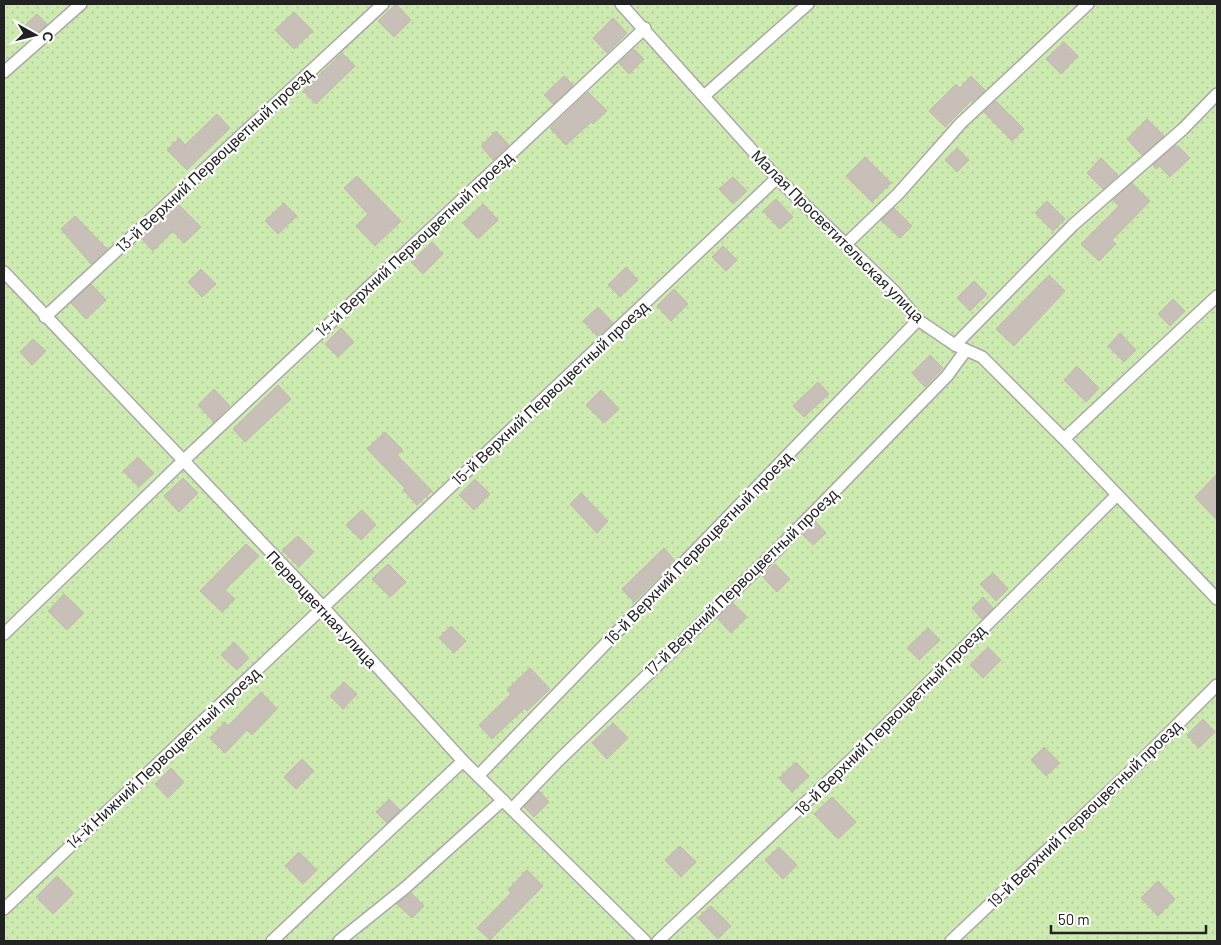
<svg xmlns="http://www.w3.org/2000/svg" width="1221" height="945" viewBox="0 0 1221 945" font-family="Barlow,sans-serif">
  <style>
    .garden { fill: url(#garden-dots) }
    .building { fill: #c7bfb8; stroke: #c4b6ab }
    .lines { fill: none; stroke-linecap: round; stroke-linejoin: round }
    .service-casing { stroke: #a9a9a9; stroke-width: 14 }
    .service { stroke: #fff; stroke-width: 11 }
    .labels { text-anchor: middle; stroke-width: 4.5; stroke-linejoin: round; paint-order: stroke }
    .street-label { font-size: 16px; fill: #222; stroke: #fff }
  </style>
  <defs>
    <pattern id="garden-dots" width="8" height="8" patternUnits="userSpaceOnUse" patternTransform="scale(1.25)"><rect width="8" height="8" fill="#cdebb0"/><path d="M2 2h.1M6 6h.1" fill="none" stroke="#b0c997" stroke-width="1.8" stroke-linecap="round"/></pattern>
  </defs>
  <rect width="100%" height="100%" fill="#f2efe9"/>
  <rect class="garden" x="4" y="4" width="1213" height="937"/>
  <g class="building">
    <path d="M396,4L411,20L394,37L378,21Z"/>
    <path d="M294,12L313,31L294,49L275,30Z"/>
    <path d="M37,14L47,24L32,38L22,28Z"/>
    <path d="M613,18L627,33L607,53L593,38Z"/>
    <path d="M1064,42L1078,56L1061,74L1046,59Z"/>
    <path d="M634,49L644,59L629,74L619,63Z"/>
    <path d="M342,53L355,66L316,104L303,91Z"/>
    <path d="M564,76L573,85L553,104L544,95Z"/>
    <path d="M971,76L985,90L973,101L972,100L945,127L929,111L956,84L960,88Z"/>
    <path d="M588,92L607,111L593,124L591,122L566,145L550,128Z"/>
    <path d="M996,101L1024,129L1012,141L984,112Z"/>
    <path d="M217,114L230,128L187,170L167,150L179,138L185,145Z"/>
    <path d="M1147,119L1164,136L1142,155L1127,139Z"/>
    <path d="M496,131L509,145L493,160L481,146Z"/>
    <path d="M1174,146H1178L1190,158L1170,177L1159,166L1156,169L1153,165Z"/>
    <path d="M957,148L969,160L957,172L945,160Z"/>
    <path d="M865,157L891,183L872,202L846,176Z"/>
    <path d="M1101,158L1118,175L1103,189L1087,173Z"/>
    <path d="M357,176L401,221L375,246L356,226L368,214L344,188Z"/>
    <path d="M733,177L747,191L733,204L719,189Z"/>
    <path d="M1132,183L1150,201L1112,240L1116,244L1099,261L1081,244L1119,206L1113,200Z"/>
    <path d="M776,199L793,217L780,229L763,211Z"/>
    <path d="M1047,201L1065,219L1053,231L1035,213Z"/>
    <path d="M284,203L297,216L278,234L265,221Z"/>
    <path d="M178,204L201,227L184,243L173,231L153,251L141,238Z"/>
    <path d="M483,204L498,220L478,239L463,223Z"/>
    <path d="M894,208L912,226L900,238L881,220Z"/>
    <path d="M75,216L107,249L91,264L61,229Z"/>
    <path d="M432,242L443,254L423,274L411,262Z"/>
    <path d="M723,246L737,260L726,271L712,257Z"/>
    <path d="M626,267L638,280L620,297L608,285Z"/>
    <path d="M201,269L216,284L202,297L188,282Z"/>
    <path d="M1049,275L1065,291L1014,346L996,329Z"/>
    <path d="M974,281L987,294L970,311L957,298Z"/>
    <path d="M91,284L106,300L86,319L71,303Z"/>
    <path d="M674,289L688,304L671,321L657,306Z"/>
    <path d="M1173,299L1185,311L1170,326L1158,314Z"/>
    <path d="M598,307L613,323L598,337L583,321Z"/>
    <path d="M341,328L354,342L338,357L325,344Z"/>
    <path d="M1120,333L1136,350L1124,362L1108,346Z"/>
    <path d="M33,339L46,351L32,365L20,352Z"/>
    <path d="M930,355L943,368L925,387L912,373Z"/>
    <path d="M1077,366L1099,388L1086,402L1064,380Z"/>
    <path d="M818,382L829,394L804,417L793,406Z"/>
    <path d="M278,385L291,399L245,442L233,429Z"/>
    <path d="M214,389L230,406L214,422L198,405Z"/>
    <path d="M601,390L619,409L604,423L586,405Z"/>
    <path d="M385,432L403,450L397,455L432,491L417,505L403,490L405,488L367,449Z"/>
    <path d="M138,457L154,473L139,487L123,471Z"/>
    <path d="M1217,474V520L1195,497Z"/>
    <path d="M183,478L198,493L179,512L164,496Z"/>
    <path d="M475,479L490,494L474,510L459,495Z"/>
    <path d="M581,493L608,521L597,533L570,504Z"/>
    <path d="M362,510L376,525L361,540L346,525Z"/>
    <path d="M815,521L826,533L813,545L803,535Z"/>
    <path d="M298,536L314,552L299,567L282,550Z"/>
    <path d="M246,544L259,556L225,590L235,599L222,612L200,591Z"/>
    <path d="M664,548L675,561L634,602L622,589Z"/>
    <path d="M388,564L406,582L390,597L372,579Z"/>
    <path d="M775,564L790,579L777,592L762,576Z"/>
    <path d="M993,573L1008,589L996,601L980,584Z"/>
    <path d="M64,594L84,613L67,630L48,611Z"/>
    <path d="M983,597L993,608L982,619L972,608Z"/>
    <path d="M733,603L747,617L731,633L717,618Z"/>
    <path d="M451,626L466,641L454,653L439,638Z"/>
    <path d="M928,628L940,640L919,660L907,648Z"/>
    <path d="M234,642L249,658L237,670L221,655Z"/>
    <path d="M988,647L1001,660L983,678L970,665Z"/>
    <path d="M530,668L550,689L527,711L525,708L492,739L479,725L511,694L507,690Z"/>
    <path d="M344,682L357,694L343,709L330,696Z"/>
    <path d="M261,692L277,709L252,735L247,730L225,753L210,738L225,722L228,726Z"/>
    <path d="M1203,719L1215,732L1199,748L1187,735Z"/>
    <path d="M613,723L628,738L607,759L592,743Z"/>
    <path d="M1044,747L1060,763L1046,776L1031,760Z"/>
    <path d="M302,759L314,771L296,789L284,777Z"/>
    <path d="M796,762L809,776L792,792L779,778Z"/>
    <path d="M171,768L184,782L168,798L155,784Z"/>
    <path d="M539,791L549,802L534,817L524,807Z"/>
    <path d="M832,797L856,822L838,839L814,814Z"/>
    <path d="M389,799L400,810L387,823L376,812Z"/>
    <path d="M680,846L696,862L681,877L665,860Z"/>
    <path d="M779,847L797,865L783,879L765,860Z"/>
    <path d="M299,852L317,870L303,884L285,866Z"/>
    <path d="M527,870L543,886L490,940L477,928L511,893L508,890Z"/>
    <path d="M57,876L74,893L53,914L36,897Z"/>
    <path d="M1158,881L1175,899L1158,916L1141,898Z"/>
    <path d="M411,893L424,906L412,918L397,904Z"/>
    <path d="M711,906L731,926L718,939L698,918Z"/>
  </g>
  <g class="lines">
    <defs>
      <g id="service">
        <path d="M621,4L777,178L895,292L918,320L955,345L982,357L1064,439L1217,599"/>
        <path d="M4,72L81,4"/>
        <path d="M704,96L808,4"/>
        <path d="M846,244L898,194L961,123L1088,4"/>
        <path d="M4,272L323,607L463,761L645,941"/>
        <path d="M45,317L383,4"/>
        <path d="M955,345L1073,225L1183,129L1217,94"/>
        <path d="M1064,439L1217,296"/>
        <path d="M4,634L183,461L645,28"/>
        <path d="M478,776L918,320"/>
        <path d="M512,809L559,760L777,550L947,376L966,350"/>
        <path d="M4,909L777,178"/>
        <path d="M272,941L463,761"/>
        <path d="M339,941L405,888L503,800"/>
        <path d="M658,941L853,758L1117,495"/>
        <path d="M951,941L1135,767L1217,685"/>
      </g>
    </defs>
    <use href="#service" class="service-casing"/>
    <use href="#service" class="service"/>
  </g>
  <g class="labels">
    <g class="street-label">
      <text transform="translate(214 160) rotate(-43)" y="6">13-й Верхний Первоцветный проезд</text>
      <text transform="translate(838 236) rotate(45)" y="6">Малая Просветительская улица</text>
      <text transform="translate(414 244) rotate(-43)" y="6">14-й Верхний Первоцветный проезд</text>
      <text transform="translate(550 393) rotate(-43)" y="6">15-й Верхний Первоцветный проезд</text>
      <text transform="translate(698 548) rotate(-46)" y="6">16-й Верхний Первоцветный проезд</text>
      <text transform="translate(741 582) rotate(-44)" y="6">17-й Верхний Первоцветный проезд</text>
      <text transform="translate(322 609) rotate(47)" y="6">Первоцветная улица</text>
      <text transform="translate(890 720) rotate(-45)" y="6">18-й Верхний Первоцветный проезд</text>
      <text transform="translate(163 758) rotate(-43)" y="6">14-й Нижний Первоцветный проезд</text>
      <text transform="translate(1084 814) rotate(-44)" y="6">19-й Верхний Первоцветный проезд</text>
    </g>
  </g>
  <rect width="1221" height="945" fill="none" stroke="#222222" stroke-width="10"/>
  <g transform="translate(35 35) rotate(98)" stroke="#ffffff" stroke-width="4" paint-order="stroke">
  <path d="M0-4L9 19L0 12L-9 19Z" fill="#222222"/>
  <text y="-8" font-size="14" font-weight="bold" text-anchor="middle" fill="#222222">С</text>
  </g>
  <path d="M1051 925v8h155v-8" fill="none" stroke="#222222" stroke-width="2.5"/>
  <text x="1058" y="925" font-size="15" fill="#222222" stroke="#ffffff" stroke-width="4" paint-order="stroke">50 m</text>
</svg>
